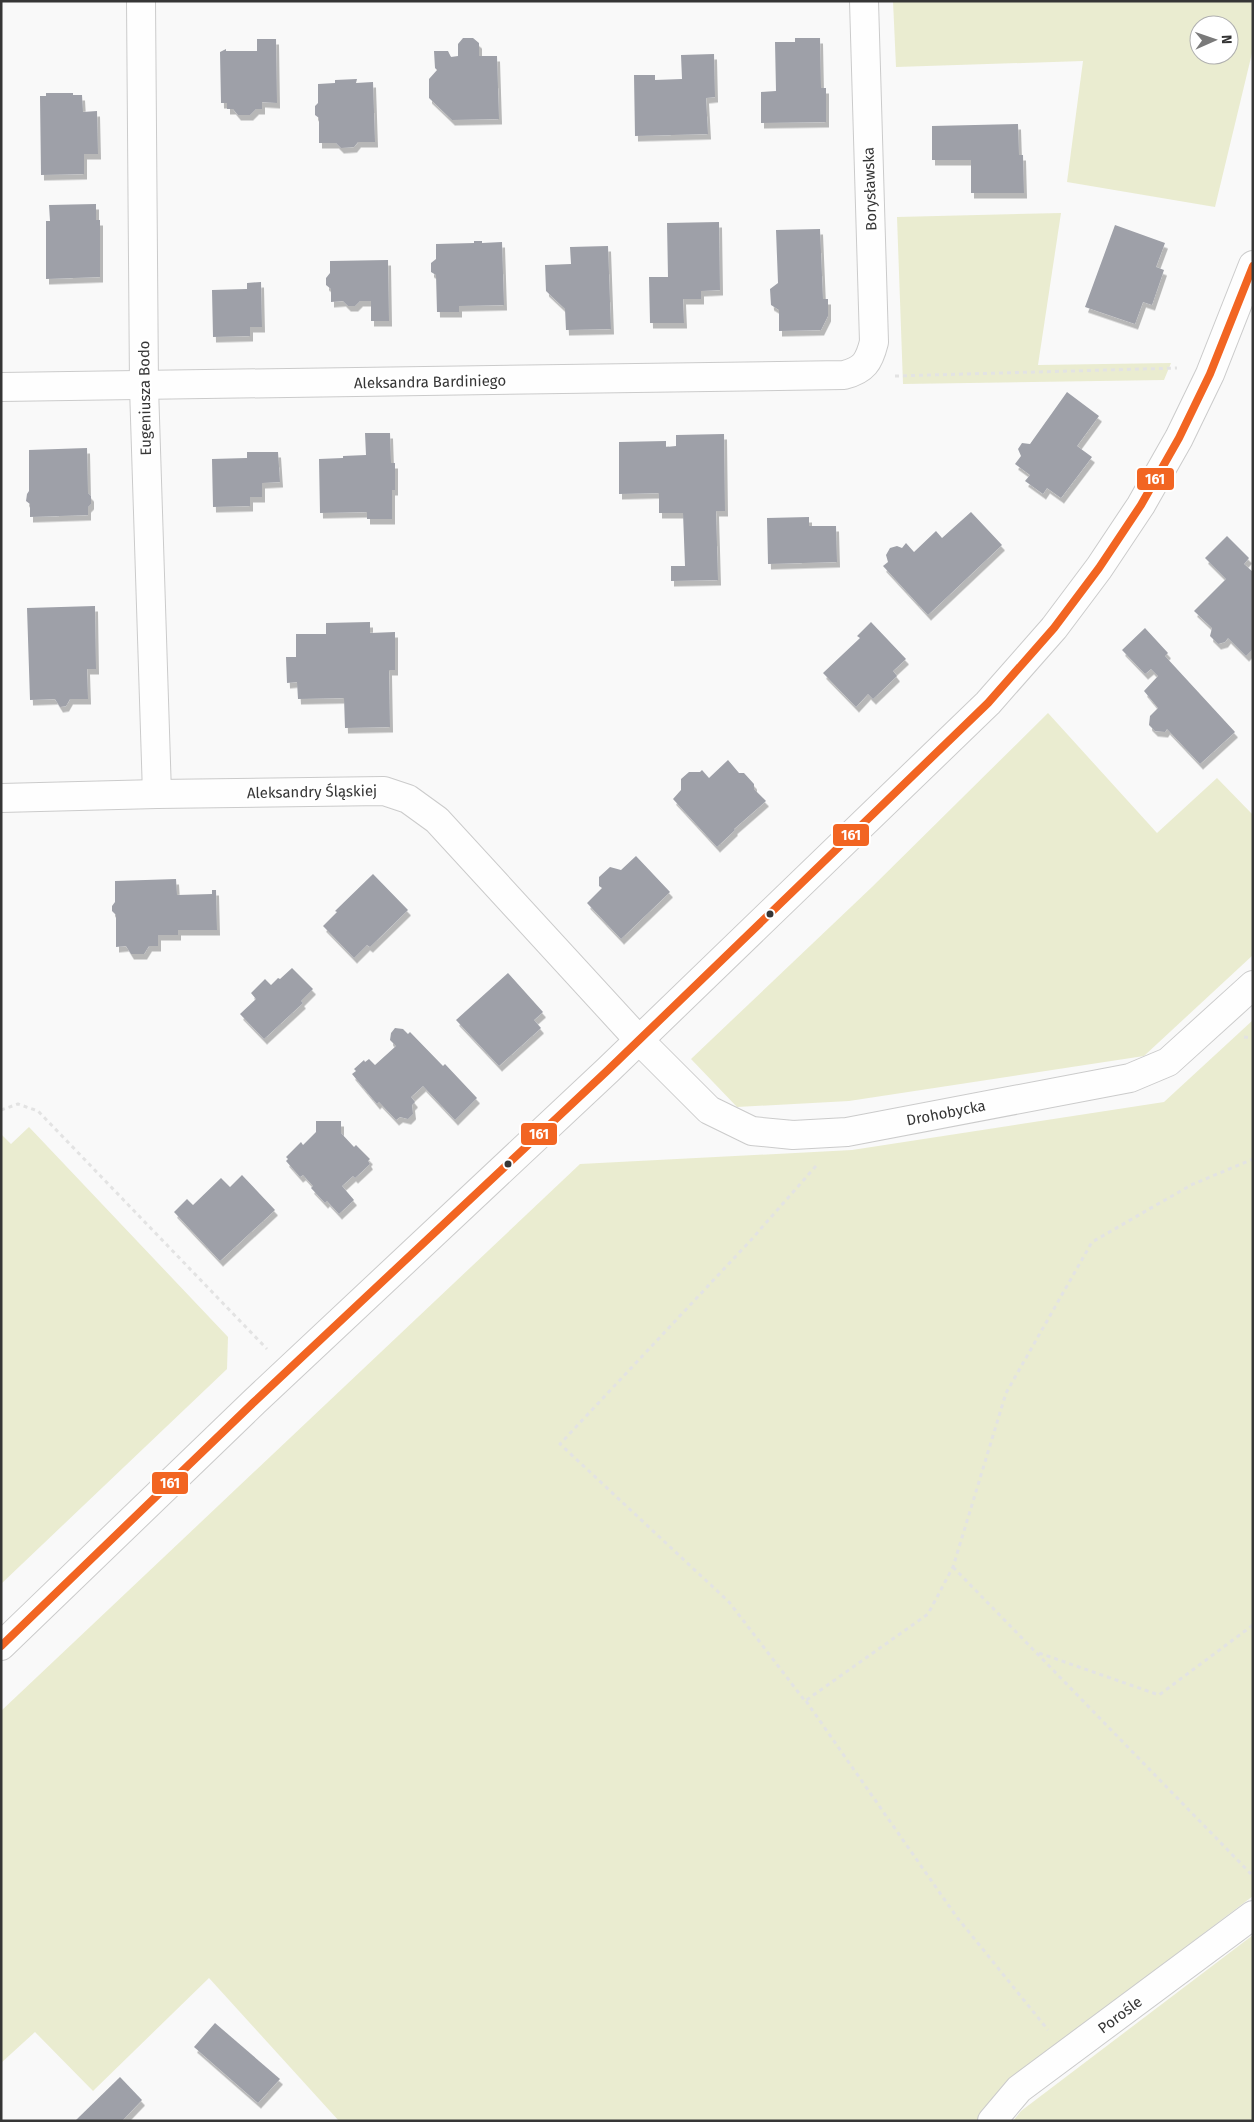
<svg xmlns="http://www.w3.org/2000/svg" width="1254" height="2122" viewBox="0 0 1254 2122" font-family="'Fira Sans',sans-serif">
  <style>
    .green { fill: #eaecd0; fill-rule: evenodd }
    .building { fill: #9ea0a8; filter: url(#shadow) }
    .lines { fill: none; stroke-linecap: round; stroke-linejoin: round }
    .minor-casing { stroke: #cbcbcb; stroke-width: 30 }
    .path { stroke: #e3e3e3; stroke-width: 3; stroke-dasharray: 4 4; stroke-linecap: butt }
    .minor { stroke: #fefefe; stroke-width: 28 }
    .bus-1-casing { stroke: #fff; stroke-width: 11 }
    .bus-1 { stroke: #f26522; stroke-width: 8 }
    .bus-dot { fill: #363636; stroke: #fff; stroke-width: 2 }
    .labels { text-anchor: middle; stroke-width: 5; stroke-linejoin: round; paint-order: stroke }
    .street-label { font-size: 15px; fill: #363636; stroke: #fff }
    .line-badge { stroke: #fff; stroke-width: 2 }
    .badge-label { font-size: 14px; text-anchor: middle; font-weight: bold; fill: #fff }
  </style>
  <defs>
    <filter id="shadow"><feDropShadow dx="3" dy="5.5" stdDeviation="0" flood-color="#0004"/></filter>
  </defs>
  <rect width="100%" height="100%" fill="#f9f9f9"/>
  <g class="green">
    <path d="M893,1H1253V49L1215,207L1067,182L1083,61L896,67ZM1199,25H1229V55H1199Z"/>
    <path d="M1061,213L1038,365L1171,363L1164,380L903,384L897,217Z"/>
    <path d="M1048,713L1157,833L1217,778L1253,815V955L1144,1056L849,1101L737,1107L691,1059L872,887Z"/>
    <path d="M1253,1020V1896L1011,2079L978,2121H339L209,1978L93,2091L35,2032L1,2063V1711L580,1164L852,1150L1164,1102Z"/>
    <path d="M29,1127L228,1337L227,1369L1,1584V1134L11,1144Z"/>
    <path d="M1253,1935V2121H1013L1021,2111Z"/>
  </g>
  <g class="building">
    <path d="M463,38H473L479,43V56H497L499,119L452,120L429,98V79L437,70L435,68L434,51H448L451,57L458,56V44Z"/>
    <path d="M795,38H820L821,88H826V122L761,123V92L776,91L775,42H795Z"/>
    <path d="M257,39H276L277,103L262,102V109H256L250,115H238L233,109H227V103H221L220,52L226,49V51H257Z"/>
    <path d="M714,54L715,97L706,98L708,134L635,136L634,75H655V80L682,79L681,55Z"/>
    <path d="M357,79L356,83L373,82L375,142H358L354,147L341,148L336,143H319V118L315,115V106L318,103V84L335,83V80Z"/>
    <path d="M46,93H73V95H82L83,112L97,111L98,154H84V174L41,175L40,96H46Z"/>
    <path d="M1018,124L1019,155H1023L1024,193H971V160H932V126Z"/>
    <path d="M96,204V220H100V277L46,279V221H50L49,205Z"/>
    <path d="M719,222L720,290L701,291V299H683L684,323H650L649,277H668L667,223Z"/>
    <path d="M1115,225L1165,243L1156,267L1164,270L1152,305L1143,302L1135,324L1085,307Z"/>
    <path d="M820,229L823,299H828V316L821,330L779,331V310L771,305L770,289L778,283L776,230Z"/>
    <path d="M474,241H482V243L502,242L504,305L459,306V312H437L436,275L431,272V263L436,259V244L474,243Z"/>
    <path d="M608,246L611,329L566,330L565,309L546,291L545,265L571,264L570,247Z"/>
    <path d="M388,260L389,321H371V301H360L355,306H348L343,301L331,302V289L326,285V278L330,273V261Z"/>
    <path d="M261,282L262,327H250V336L213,337L212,290L247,289V283Z"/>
    <path d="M1067,392L1099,416L1077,446L1092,457L1061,498L1047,488L1043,494L1025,481L1030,475L1015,464L1021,456L1018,449L1022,443L1030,444Z"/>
    <path d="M365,433H390L391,463H395V490H392V519H367V512L320,513L319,459L343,458V456L366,455Z"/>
    <path d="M724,434L725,511H716L718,580L671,581V566H685L683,513H659V493L619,494V442L666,441V447L676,446V435Z"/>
    <path d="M87,448L88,493L91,496V504L88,507V515L30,517V504L26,501L27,494L29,491V450Z"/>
    <path d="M247,452H278L280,482L262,483V497H250V506L213,507L212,459L247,458Z"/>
    <path d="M971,512L1002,545L928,615L883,566L888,562L886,555L890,548L897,546L902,548L906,543L914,552L936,531L942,538Z"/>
    <path d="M809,517V526H836L837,562L768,564L767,518Z"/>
    <path d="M1227,536L1249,558L1244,564L1253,572V649L1246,656L1228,638L1225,642L1218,644L1210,636L1212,628L1194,611L1226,579L1205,558Z"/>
    <path d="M95,606L96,669H87L88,699H70L66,706L60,707L55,699L30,700L27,608Z"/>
    <path d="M370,622V633L395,632V670H389L390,727L345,728L344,698L298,699L297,682L287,683L286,657H296V634H326V623Z"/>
    <path d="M871,622L906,659L893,671L897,676L873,699L868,694L856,707L823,673L860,638L857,636Z"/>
    <path d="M1145,628L1168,653L1165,656L1235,732L1200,764L1167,729L1165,732L1155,731L1149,725L1150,716L1158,708L1144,691L1158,676L1151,669L1145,674L1122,650Z"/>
    <path d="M728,760L739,773H744L754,784V789L766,801L734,829L735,830L717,847L673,799L681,790V779L689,772H700L702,770L709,778Z"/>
    <path d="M636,856L670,892L621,939L587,903L602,888L599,886V877L610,867L621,870Z"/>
    <path d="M373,874L408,910L370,947L367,945L354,958L323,926L337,912L335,911Z"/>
    <path d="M176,879L177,895L212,894V890H216L217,930H178V935H158V946H149L144,954H131L126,946L116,947V915L112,911V906L115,902V881Z"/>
    <path d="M292,968L313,989L301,1001L303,1003L264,1039L240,1014L256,999L251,993L265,979L271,985L278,978L280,979Z"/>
    <path d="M508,973L543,1012L534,1020L541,1028L499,1066L456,1020Z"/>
    <path d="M395,1028L403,1029L408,1034L410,1032L443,1066L445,1064L477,1098L455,1120L423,1086L411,1097L415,1102L412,1105L413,1114L408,1119L400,1117L396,1120L379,1102L377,1104L352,1074L356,1071L354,1069L364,1060L365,1062L369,1059L375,1065L396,1046L390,1040L391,1033Z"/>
    <path d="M316,1121H341V1133L354,1147L356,1145L370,1159L368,1161L370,1164L355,1178L353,1176L342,1186L354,1200L339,1214L327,1201L325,1203L311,1188L313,1186L303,1175L300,1177L286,1161L288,1159L286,1157L301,1142L303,1145L316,1132Z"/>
    <path d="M242,1175L275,1210L220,1261L174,1212L187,1199L193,1205L221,1178L230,1187Z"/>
    <path d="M215,2023L280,2079L258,2103L194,2047Z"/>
    <path d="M120,2077L142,2100L122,2121H75Z"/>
  </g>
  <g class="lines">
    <defs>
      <g id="minor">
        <path d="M141,1L144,387L157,794"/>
        <path d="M1,387L844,375C864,370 869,362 874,342L864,1"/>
        <path d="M1,798L157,794L384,791L408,799L437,820L638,1039L709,1110L752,1131L793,1135L847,1132L1130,1078L1168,1062L1253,985"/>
        <path d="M1,1646L254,1402L608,1070L988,703L1054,628L1099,568L1141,505L1179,438L1210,374L1253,265"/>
        <path d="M992,2121L1019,2089L1253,1915"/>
      </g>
    </defs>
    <use href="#minor" class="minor-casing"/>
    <g class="path">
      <path d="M895,376L1177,368"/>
      <path d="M1244,1037L1253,1038"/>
      <path d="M1,1110L18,1104L38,1111L267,1349"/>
      <path d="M816,1166L751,1240L560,1444L729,1602L805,1701L928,1614L953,1567L1006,1393L1092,1242L1191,1185L1253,1159"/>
      <path d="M953,1567L1253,1876"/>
      <path d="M1039,1653L1159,1695L1253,1625"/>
      <path d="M806,1701L956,1916L1048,2030"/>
    </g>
    <use href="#minor" class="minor"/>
    <defs>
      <path id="bus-1" d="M1,1646L254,1402L608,1070L988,703L1054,628L1099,568L1141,505L1179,438L1210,374L1253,266"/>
    </defs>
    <use href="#bus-1" class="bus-1-casing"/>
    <use href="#bus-1" class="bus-1"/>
  </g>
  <g class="bus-dot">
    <circle cx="770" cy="914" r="4.5"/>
    <circle cx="508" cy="1164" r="4.5"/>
  </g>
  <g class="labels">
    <g class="street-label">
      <text transform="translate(870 189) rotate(-92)" y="5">Borysławska</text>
      <text transform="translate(430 382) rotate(-1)" y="5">Aleksandra Bardiniego</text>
      <text transform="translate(145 398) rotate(-91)" y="5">Eugeniusza Bodo</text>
      <text transform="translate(312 792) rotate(-1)" y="5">Aleksandry Śląskiej</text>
      <text transform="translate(946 1113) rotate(-11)" y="5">Drohobycka</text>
      <text transform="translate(1120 2015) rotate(-37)" y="5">Porośle</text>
    </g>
  </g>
  <g class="line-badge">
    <rect x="1136" y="467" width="39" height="24" rx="5" fill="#f26522"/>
    <rect x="832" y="823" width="38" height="24" rx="5" fill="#f26522"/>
    <rect x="520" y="1122" width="38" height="24" rx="5" fill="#f26522"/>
    <rect x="151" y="1471" width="38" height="24" rx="5" fill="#f26522"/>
  </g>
  <g class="badge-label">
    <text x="1155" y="484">161</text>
    <text x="851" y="840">161</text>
    <text x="539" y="1139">161</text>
    <text x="170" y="1488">161</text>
  </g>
  <rect width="1254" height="2122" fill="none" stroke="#363636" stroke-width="5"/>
  <g transform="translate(1214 40) rotate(88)"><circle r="24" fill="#ffffff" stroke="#afafaf"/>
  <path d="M0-4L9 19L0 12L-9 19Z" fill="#7a7a7a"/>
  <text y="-8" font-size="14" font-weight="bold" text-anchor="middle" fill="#363636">N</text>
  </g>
</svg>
